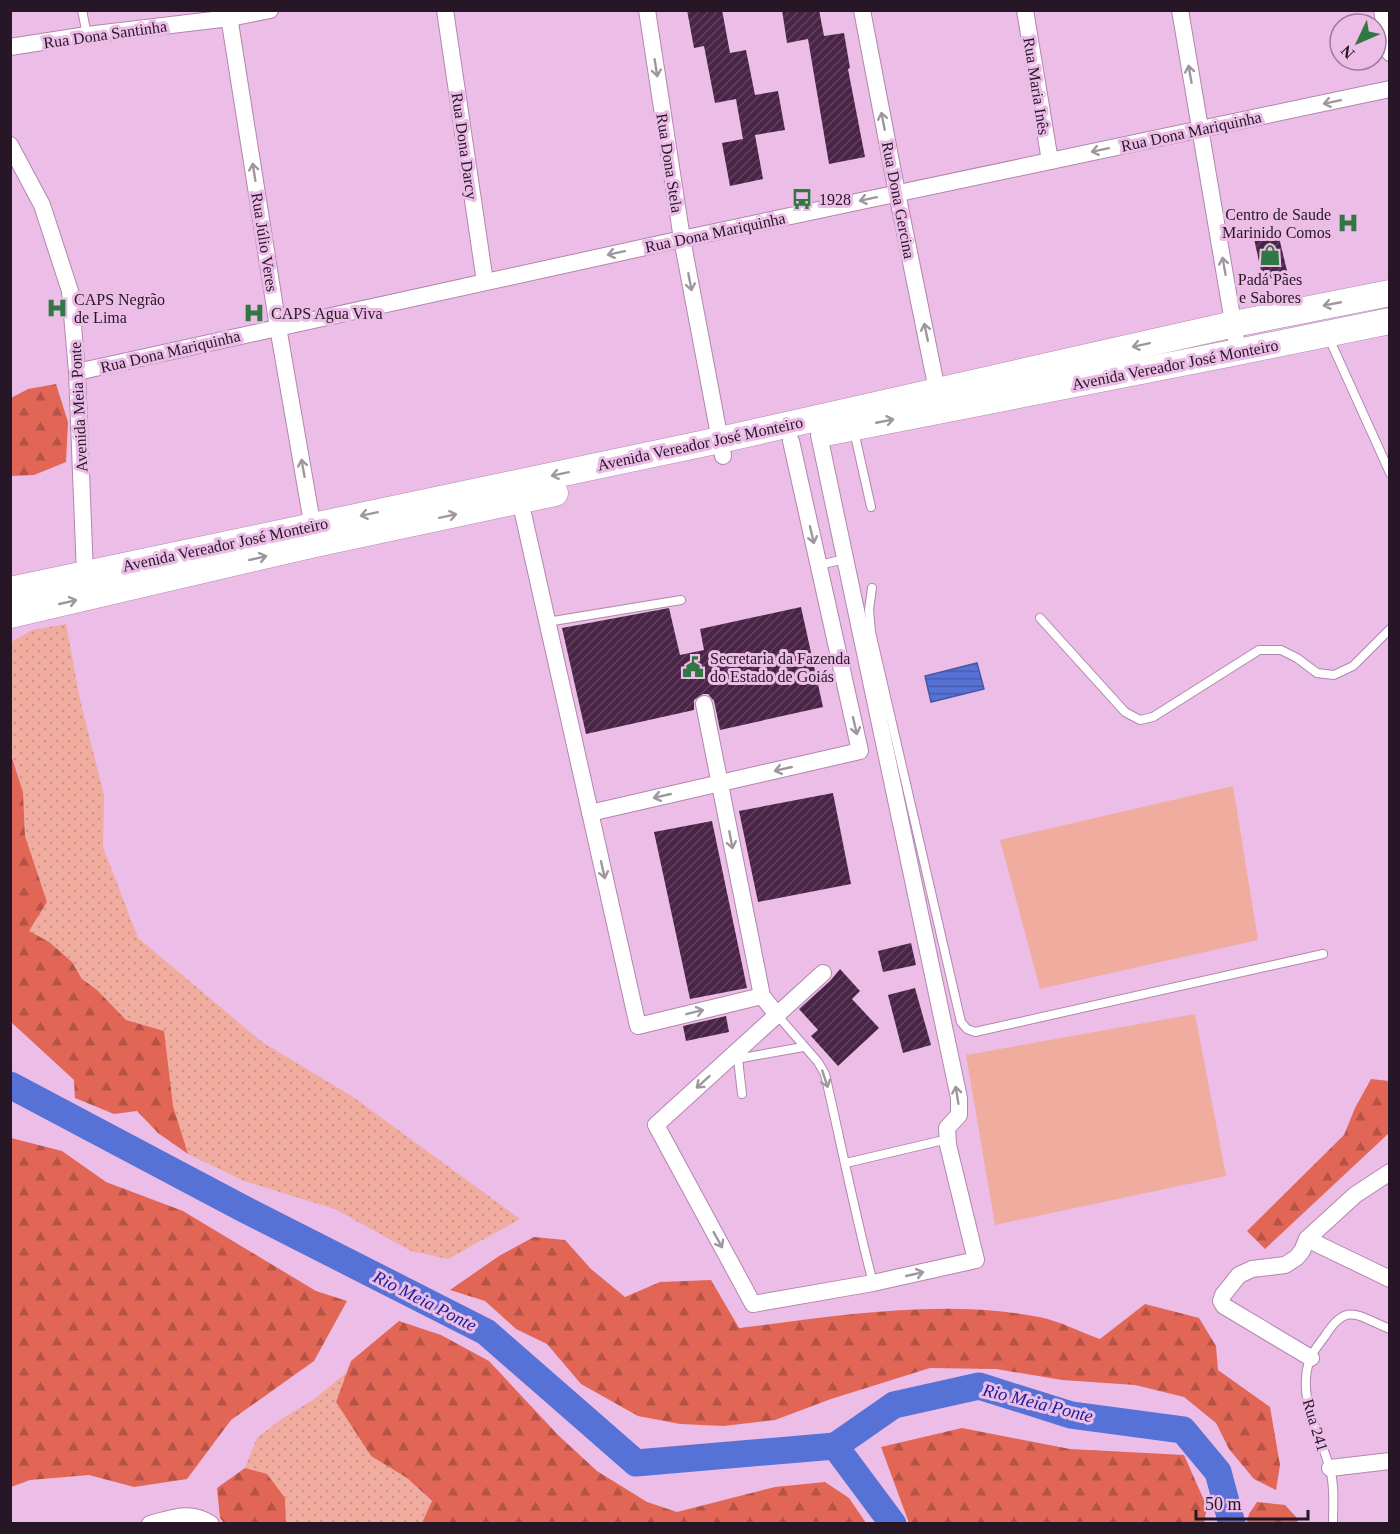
<svg xmlns="http://www.w3.org/2000/svg" width="1400" height="1534" viewBox="0 0 1400 1534" font-family="'Times New Roman',serif">
  <style>
    .grass { fill: url(#grass-dots) }
    .forest { fill: url(#forest-firs) }
    .pitch { fill: #f1aca0 }
    .water { fill: url(#water-rules); stroke: #4857a1; stroke-width: 1.5 }
    .lines { fill: none; stroke-linecap: round; stroke-linejoin: round }
    .river { stroke: #5672d6; stroke-width: 27 }
    .building { fill: url(#building-hatch) }
    .service-casing { stroke: #b286ae; stroke-width: 10 }
    .minor-casing { stroke: #b286ae; stroke-width: 18 }
    .primary-casing { stroke: #b286ae; stroke-width: 27 }
    .service { stroke: #fff; stroke-width: 8 }
    .minor { stroke: #fff; stroke-width: 16 }
    .primary { stroke: #fff; stroke-width: 26 }
    .oneway { stroke: #9e979d }
    .labels { text-anchor: middle; stroke-width: 6; stroke-linejoin: round; paint-order: stroke }
    .street-label { font-size: 16px; fill: #271726; stroke: #ebbde7 }
    .poi-label { font-size: 16px; fill: #271726; stroke: #ebbde7; text-anchor: start }
    .water-label { font-size: 18px; font-style: italic; fill: #1b2097; stroke: #ebbde7 }
  </style>
  <defs>
    <pattern id="grass-dots" width="8" height="8" patternUnits="userSpaceOnUse" patternTransform="scale(1.5)"><rect width="8" height="8" fill="#f1aca0"/><path d="M2 2h.1M6 6h.1" fill="none" stroke="#cf938a" stroke-width="1.8" stroke-linecap="round"/></pattern>
    <pattern id="forest-firs" width="22" height="20" patternUnits="userSpaceOnUse" patternTransform="scale(1.5)"><rect width="22" height="20" fill="#e16656"/><path d="M5 1l3.5 6h-7zM16 11l3.5 6h-7z" fill="#b65347"/></pattern>
    <pattern id="water-rules" width="6" height="5" patternUnits="userSpaceOnUse" patternTransform="scale(1.5)"><rect width="6" height="5" fill="#5672d6"/><path d="M0 2.5h6" fill="none" stroke="#475dad"/></pattern>
    <pattern id="building-hatch" width="6" height="6" patternUnits="userSpaceOnUse" patternTransform="scale(1.5)"><rect width="6" height="6" fill="#492447"/><path d="M-1 1l2-2M0 6l6-6M5 7l2-2" fill="none" stroke="#60425f"/></pattern>
  </defs>
  <rect width="100%" height="100%" fill="#ebbde7"/>
  <g class="grass">
    <path d="M66,624L80,700L104,795L103,847L138,938L262,1042L353,1097L520,1219L448,1259L411,1251L335,1209L244,1181L188,1154L72,962L29,931L47,902L25,836L23,792L11,751L10,643L32,630Z"/>
    <path d="M347,1372L336,1402L371,1456L407,1478L432,1502L422,1523H286L285,1498L267,1475L245,1468L257,1438L283,1418L313,1400Z"/>
  </g>
  <g class="forest">
    <path d="M56,384L68,422L66,462L34,475L11,476V398L28,389Z"/>
    <path d="M10,751L23,792L25,836L47,902L29,931L49,942L72,962L82,979L97,990L126,1020L164,1031L173,1106L188,1154L158,1133L137,1111L114,1114L75,1098L74,1080L11,1022Z"/>
    <path d="M1371,1079L1389,1081V1133L1265,1249L1247,1231L1344,1135L1355,1108Z"/>
    <path d="M11,1138L62,1151L106,1182L183,1211L316,1291L347,1301L314,1361L231,1420L187,1479L134,1487L89,1475L30,1480L11,1487Z"/>
    <path d="M534,1237L565,1240L591,1269L625,1297L660,1282L711,1280L739,1328C838,1316 940,1298 1039,1317C1060,1321 1080,1332 1100,1339L1145,1304L1199,1318L1216,1346L1218,1370L1270,1407L1280,1465L1276,1490L1254,1479L1229,1449L1216,1423L1184,1397L1135,1385L1062,1380L996,1369L930,1368L831,1399L775,1420L724,1426L680,1424L638,1416L581,1384L547,1344L516,1329L485,1301L450,1290L499,1256Z"/>
    <path d="M399,1321L441,1335L489,1361L558,1435L597,1471L647,1502L677,1512L775,1487L825,1482L849,1498L866,1523H422L432,1501L407,1478L371,1456L336,1402L351,1361Z"/>
    <path d="M962,1428L1070,1449L1184,1455L1207,1507L1204,1523H909L881,1447Z"/>
    <path d="M245,1468L267,1474L285,1498L286,1523H224L220,1518L217,1488Z"/>
    <path d="M1257,1502L1285,1505L1298,1519L1297,1523H1247L1249,1514Z"/>
  </g>
  <g class="pitch">
    <path d="M1233,786L1258,940L1040,989L1000,840Z"/>
    <path d="M1195,1014L1226,1176L995,1225L966,1055Z"/>
  </g>
  <path class="water" d="M977,663L984,689L931,702L925,676Z"/>
  <g class="lines">
    <g class="river">
      <path d="M10,1085L242,1208L486,1332L636,1463L835,1446L893,1524"/>
      <path d="M835,1446L894,1405L979,1386L1071,1415L1183,1430L1218,1472L1232,1524"/>
    </g>
  </g>
  <g class="building">
    <path d="M687,10H722L730,53L746,50L755,95L778,91L785,130L755,135L763,179L730,186L722,143L743,139L736,99L715,103L704,46L694,48Z"/>
    <path d="M782,10H819L824,36L844,33L850,68L848,69L865,157L829,164L808,39L787,43Z"/>
    <path d="M1277,229L1288,275L1263,280L1253,234Z"/>
    <path d="M801,607L823,707L720,730L714,701L708,694H703L694,700V710L586,734L562,628L669,608L680,655L704,650L700,629Z"/>
    <path d="M833,793L851,884L758,902L739,811Z"/>
    <path d="M712,821L747,988L690,999L654,832Z"/>
    <path d="M911,943L916,965L883,972L878,951Z"/>
    <path d="M840,969L860,991L852,999L879,1028L838,1066L811,1036L818,1030L799,1009L830,981Z"/>
    <path d="M915,988L931,1045L903,1053L888,995Z"/>
    <path d="M726,1016L729,1032L686,1041L683,1026Z"/>
  </g>
  <g class="lines">
    <defs>
      <g id="service">
        <path d="M82,10L87,35"/>
        <path d="M1328,336L1390,473"/>
        <path d="M854,431L871,507"/>
        <path d="M819,565L845,559"/>
        <path d="M872,588L869,610L871,632L961,1022L967,1029L975,1032L1323,954"/>
        <path d="M1040,618L1125,712L1140,720L1153,717L1259,650H1281L1297,658L1317,673L1334,675L1353,666L1390,629"/>
        <path d="M547,622L681,600"/>
        <path d="M778,1016L818,1062L825,1074C841,1144 855,1214 873,1283"/>
        <path d="M738,1059L742,1094"/>
        <path d="M731,1060L803,1047"/>
        <path d="M846,1163L948,1139"/>
        <path d="M1333,1524C1333,1506 1335,1486 1330,1469C1320,1433 1296,1397 1310,1359C1313,1351 1320,1343 1325,1336C1347,1301 1357,1316 1390,1329"/>
      </g>
      <g id="minor">
        <path d="M228,10L278,327L314,534"/>
        <path d="M445,10L485,282"/>
        <path d="M647,10L682,239L723,456"/>
        <path d="M862,10L897,193L937,390"/>
        <path d="M1025,10L1050,161"/>
        <path d="M1180,10L1238,352"/>
        <path d="M1382,10L1390,53"/>
        <path d="M10,47L87,35L230,18L270,10"/>
        <path d="M10,145L42,205L70,291L77,372L85,574"/>
        <path d="M77,372L682,239L1390,89"/>
        <path d="M819,435L959,1098V1115L947,1128L948,1145L976,1260L873,1283L753,1304L656,1125L823,973"/>
        <path d="M520,500L638,1026L762,996"/>
        <path d="M704,704L762,996L778,1016"/>
        <path d="M590,813L860,751L791,441"/>
        <path d="M1307,1239L1390,1279"/>
        <path d="M1311,1358L1224,1306L1221,1301L1223,1295L1239,1275L1252,1269L1285,1265L1296,1258L1302,1251L1307,1239L1355,1195L1390,1172"/>
        <path d="M1330,1468L1390,1461"/>
        <path d="M150,1524C172,1518 190,1510 211,1524"/>
      </g>
      <g id="primary">
        <path d="M825,433L1238,352L1390,321"/>
        <path d="M10,590L720,440L1234,324L1390,293"/>
        <path d="M10,615L315,544L555,493"/>
      </g>
    </defs>
    <use href="#service" class="service-casing"/>
    <use href="#minor" class="minor-casing"/>
    <use href="#primary" class="primary-casing"/>
    <use href="#service" class="service"/>
    <use href="#minor" class="minor"/>
    <use href="#primary" class="primary"/>
  </g>
  <defs><path id="oneway-shaft" d="M-6 0H5M1.5-3L5.5 0L1.5 3" fill="none" stroke-width="1.6" stroke-linecap="round" stroke-linejoin="round" transform="scale(1.5)"/></defs>
  <g class="oneway">
    <use href="#oneway-shaft" transform="translate(656 68) rotate(81)"/>
    <use href="#oneway-shaft" transform="translate(1190 74) rotate(-100)"/>
    <use href="#oneway-shaft" transform="translate(1332 102) rotate(168)"/>
    <use href="#oneway-shaft" transform="translate(883 121) rotate(-101)"/>
    <use href="#oneway-shaft" transform="translate(1100 150) rotate(168)"/>
    <use href="#oneway-shaft" transform="translate(254 172) rotate(-99)"/>
    <use href="#oneway-shaft" transform="translate(868 199) rotate(168)"/>
    <use href="#oneway-shaft" transform="translate(616 253) rotate(168)"/>
    <use href="#oneway-shaft" transform="translate(1224 266) rotate(-100)"/>
    <use href="#oneway-shaft" transform="translate(690 282) rotate(79)"/>
    <use href="#oneway-shaft" transform="translate(1332 304) rotate(169)"/>
    <use href="#oneway-shaft" transform="translate(926 332) rotate(-102)"/>
    <use href="#oneway-shaft" transform="translate(1141 345) rotate(168)"/>
    <use href="#oneway-shaft" transform="translate(885 421) rotate(-11)"/>
    <use href="#oneway-shaft" transform="translate(303 468) rotate(-100)"/>
    <use href="#oneway-shaft" transform="translate(560 474) rotate(168)"/>
    <use href="#oneway-shaft" transform="translate(369 514) rotate(168)"/>
    <use href="#oneway-shaft" transform="translate(448 516) rotate(-12)"/>
    <use href="#oneway-shaft" transform="translate(812 535) rotate(77)"/>
    <use href="#oneway-shaft" transform="translate(258 558) rotate(-13)"/>
    <use href="#oneway-shaft" transform="translate(68 602) rotate(-13)"/>
    <use href="#oneway-shaft" transform="translate(855 726) rotate(77)"/>
    <use href="#oneway-shaft" transform="translate(783 769) rotate(167)"/>
    <use href="#oneway-shaft" transform="translate(662 796) rotate(167)"/>
    <use href="#oneway-shaft" transform="translate(731 840) rotate(79)"/>
    <use href="#oneway-shaft" transform="translate(603 870) rotate(77)"/>
    <use href="#oneway-shaft" transform="translate(695 1012) rotate(-14)"/>
    <use href="#oneway-shaft" transform="translate(825 1079) rotate(72)"/>
    <use href="#oneway-shaft" transform="translate(703 1082) rotate(138)"/>
    <use href="#oneway-shaft" transform="translate(957 1095) rotate(-99)"/>
    <use href="#oneway-shaft" transform="translate(718 1240) rotate(61)"/>
    <use href="#oneway-shaft" transform="translate(915 1274) rotate(-13)"/>
  </g>
  <defs>
    <symbol id="bus-bare" viewBox="-9 -9 18 18"><path d="M-5-6H5V4H4V6H2V4H-2V6H-4V4H-5ZM-3.5-4V0h7V-4ZM-3.5 1.2v1.5H-2V1.2ZM2 1.2v1.5H3.5V1.2Z" fill="#317743" stroke="#ebbde7" stroke-width="2.5" paint-order="stroke"/></symbol>
    <symbol id="hospital-bare" viewBox="-9 -9 18 18"><path d="M-5-5h3v3.5h4V-5h3V5h-3V1.5h-4V5h-3Z" fill="#317743" stroke="#ebbde7" stroke-width="2.5" paint-order="stroke"/></symbol>
    <symbol id="shop-bare" viewBox="-9 -9 18 18"><path d="M-5-2.5h2.3a2.7 3.5 0 0 1 5.4 0H5L5.5 6h-11ZM-1.5-2.5h3a1.5 2.3 0 0 0-3 0Z" fill="#317743" stroke="#ebbde7" stroke-width="2.5" paint-order="stroke"/></symbol>
    <symbol id="civic-bare" viewBox="-9 -9 18 18"><path d="M-.6-6.5H3V-4.5H.6V-3L4-1V1h2V6H-6V1h2V-1L-.6-3ZM-1.2 2.5V6h2.4V2.5Z" fill="#317743" stroke="#ebbde7" stroke-width="2.5" paint-order="stroke"/></symbol>
  </defs>
  <g fill-rule="evenodd">
    <use href="#bus-bare" x="787" y="184" width="30" height="30"/>
    <use href="#hospital-bare" x="1333" y="208" width="30" height="30"/>
    <use href="#shop-bare" x="1255" y="240" width="30" height="30"/>
    <use href="#hospital-bare" x="42" y="293" width="30" height="30"/>
    <use href="#hospital-bare" x="239" y="298" width="30" height="30"/>
    <use href="#civic-bare" x="678" y="652" width="30" height="30"/>
  </g>
  <g class="labels">
    <g class="street-label">
      <text transform="translate(105 34) rotate(-8)" y="6">Rua Dona Santinha</text>
      <text transform="translate(1037 86) rotate(81)" y="6">Rua Maria Inês</text>
      <text transform="translate(1191 131) rotate(-12)" y="6">Rua Dona Mariquinha</text>
      <text transform="translate(465 146) rotate(82)" y="6">Rua Dona Darcy</text>
      <text transform="translate(670 163) rotate(81)" y="6">Rua Dona Stela</text>
      <text transform="translate(899 200) rotate(79)" y="6">Rua Dona Gercina</text>
      <text transform="translate(715 232) rotate(-12)" y="6">Rua Dona Mariquinha</text>
      <text transform="translate(265 242) rotate(81)" y="6">Rua Júlio Veres</text>
      <text transform="translate(170 351) rotate(-13)" y="6">Rua Dona Mariquinha</text>
      <text transform="translate(1175 364) rotate(-11)" y="6">Avenida Vereador José Monteiro</text>
      <text transform="translate(78 407) rotate(-93)" y="6">Avenida Meia Ponte</text>
      <text transform="translate(700 443) rotate(-12)" y="6">Avenida Vereador José Monteiro</text>
      <text transform="translate(225 544) rotate(-12)" y="6">Avenida Vereador José Monteiro</text>
      <text transform="translate(1316 1425) rotate(73)" y="6">Rua 241</text>
    </g>
    <g class="poi-label">
      <text x="819" y="205">1928</text>
      <text x="1331" y="220" text-anchor="end">Centro de Saude<tspan x="1331" dy="18">Marinido Comos</tspan></text>
      <text x="1270" y="285" text-anchor="middle">Padá Pães<tspan x="1270" dy="18">e Sabores</tspan></text>
      <text x="74" y="305">CAPS Negrão<tspan x="74" dy="18">de Lima</tspan></text>
      <text x="271" y="319">CAPS Agua Viva</text>
      <text x="710" y="664">Secretaria da Fazenda<tspan x="710" dy="18">do Estado de Goiás</tspan></text>
    </g>
    <g class="water-label">
      <text transform="translate(425 1301) rotate(27)" y="6">Rio Meia Ponte</text>
      <text transform="translate(1038 1403) rotate(14)" y="6">Rio Meia Ponte</text>
    </g>
  </g>
  <rect width="1400" height="1534" fill="none" stroke="#271726" stroke-width="24"/>
  <g transform="translate(1358 42) rotate(226)"><circle r="28" fill="#ebbde7" stroke="#9d7b9a" stroke-width="1.5"/>
  <path d="M0-4.5L10 22L0 15L-10 22Z" fill="#317743"/>
  <text y="-9" font-size="16" font-weight="bold" text-anchor="middle" fill="#271726">N</text>
  </g>
  <path d="M1196 1510v9h112v-9" fill="none" stroke="#271726" stroke-width="3"/>
  <text x="1205" y="1510" font-size="18" fill="#271726" stroke="#ebbde7" stroke-width="4.5" paint-order="stroke">50 m</text>
</svg>
